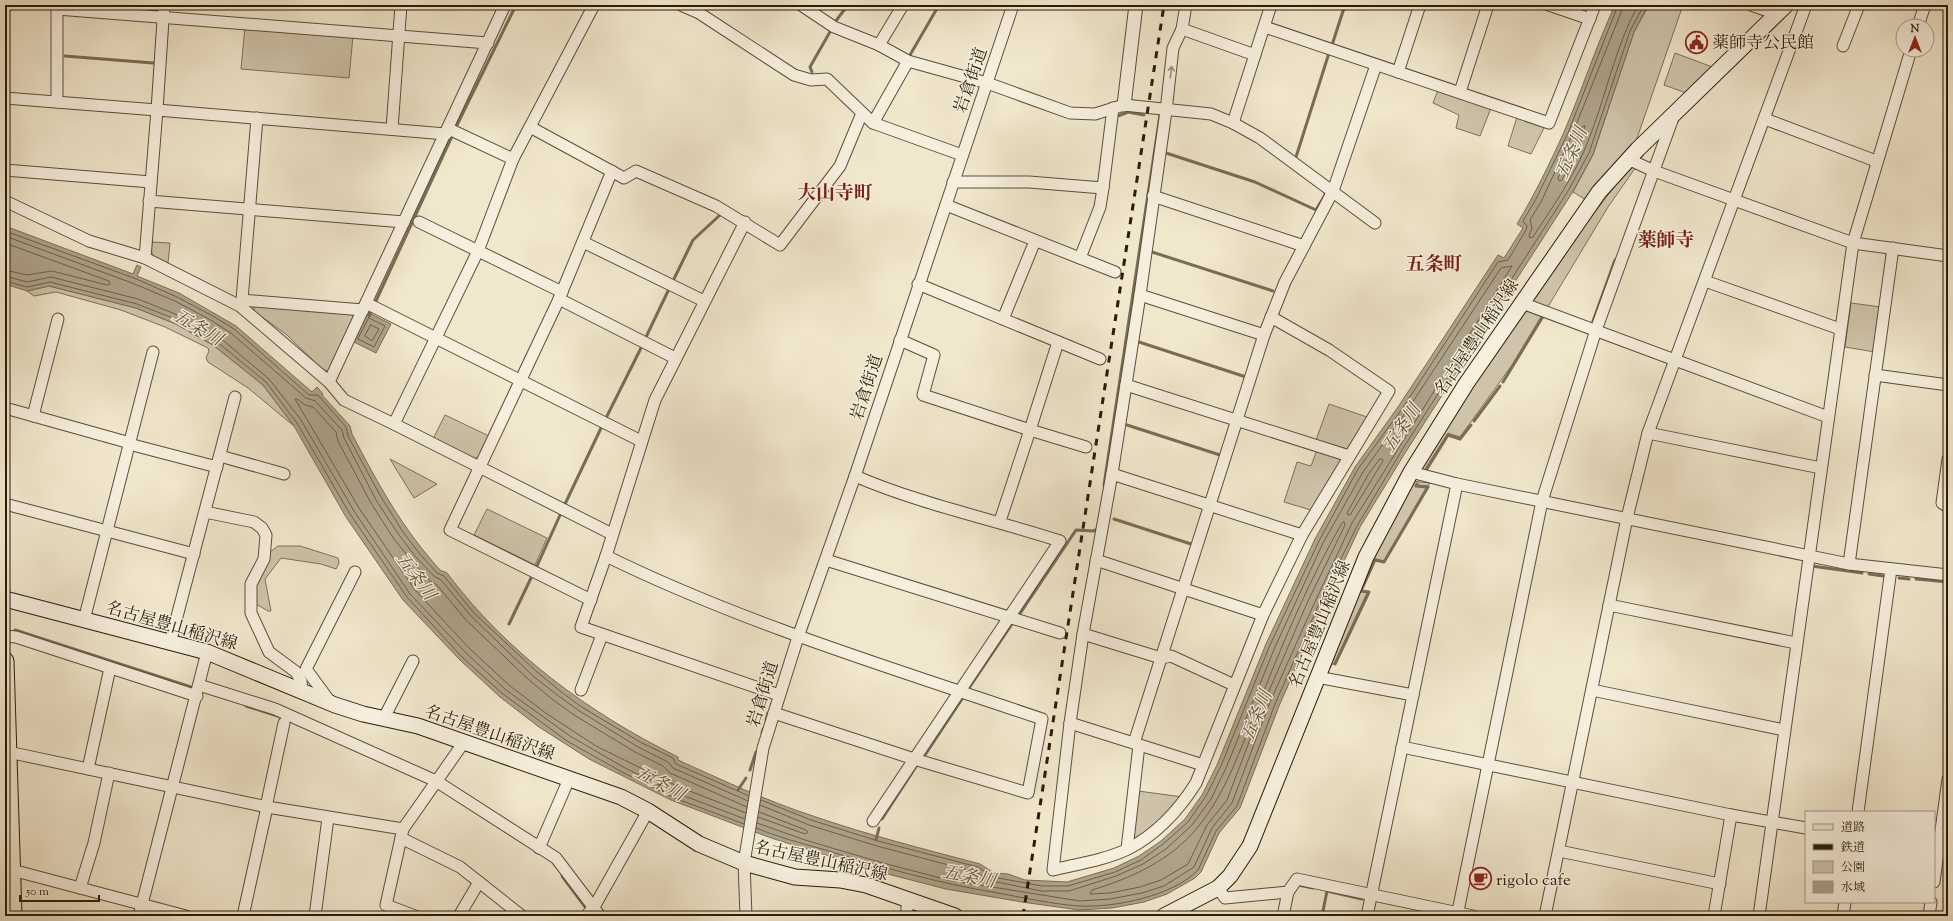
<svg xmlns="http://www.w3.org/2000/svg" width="1953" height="921" viewBox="0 0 1953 921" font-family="'Sorts Mill Goudy','Noto Serif JP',serif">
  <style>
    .green { fill: #cfc4ab; stroke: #7d7059 }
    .water { fill: #aea28a; stroke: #7a6c56 }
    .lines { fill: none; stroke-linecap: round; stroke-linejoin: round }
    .shore { stroke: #6c5e48; stroke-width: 1 }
    .stream { stroke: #7a6c56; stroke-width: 3 }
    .minor-casing { stroke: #5c4e38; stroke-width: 13 }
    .tertiary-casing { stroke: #5c4e38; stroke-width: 15 }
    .secondary-casing { stroke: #2b1b07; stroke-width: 17 }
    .primary-casing { stroke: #2b1b07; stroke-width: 19 }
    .minor { stroke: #f6efde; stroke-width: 11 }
    .tertiary { stroke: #f6efde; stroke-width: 13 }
    .secondary { stroke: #f6efde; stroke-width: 15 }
    .primary { stroke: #f1e7cd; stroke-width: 17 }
    .rail { stroke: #2b1b07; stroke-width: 3; stroke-dasharray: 7 7; stroke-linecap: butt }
    .oneway { stroke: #9b907d }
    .labels { text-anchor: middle; stroke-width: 3; stroke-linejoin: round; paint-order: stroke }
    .poi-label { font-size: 17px; fill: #2b1b07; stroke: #f6efde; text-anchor: start }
    .street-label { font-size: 17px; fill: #2b1b07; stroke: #f6efde }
    .water-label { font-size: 18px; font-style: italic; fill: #5f513b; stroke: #f6efde }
    .quarter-label { font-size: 19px; font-weight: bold; fill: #7a1f14; stroke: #f6efde }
  </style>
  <rect width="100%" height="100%" fill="#f1e7cd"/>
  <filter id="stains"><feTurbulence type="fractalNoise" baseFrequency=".005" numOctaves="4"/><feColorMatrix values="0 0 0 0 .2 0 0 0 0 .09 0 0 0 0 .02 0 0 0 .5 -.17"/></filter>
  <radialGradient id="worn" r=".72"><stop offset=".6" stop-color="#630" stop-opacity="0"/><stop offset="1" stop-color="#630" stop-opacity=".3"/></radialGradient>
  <g class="green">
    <path d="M1649,5H1683L1635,144L1588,201L1573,192L1593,155L1634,32Z"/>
    <path d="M245,27L353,36L349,78L241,69Z"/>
    <path d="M1675,53L1715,68L1689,94L1664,85Z"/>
    <path d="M1438,90L1491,108L1480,136L1456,128L1459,115L1433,103Z"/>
    <path d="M1517,117L1545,126L1531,154L1508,146Z"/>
    <path d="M1631,165L1636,167L1608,207L1546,310L1530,304L1568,247Z"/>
    <path d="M152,242L170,243L168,263C154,257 150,258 152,242Z"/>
    <path d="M49,286L136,308L176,324L213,345L263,385L294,426L248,388L208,362L206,358L209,351L208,348L165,327L121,310L56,292L34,296L27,291Z"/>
    <path d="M1851,303L1881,307L1875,352L1845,347Z"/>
    <path d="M254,306L351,314L354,318L329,371L323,370L287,335L254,311Z"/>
    <path d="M1526,309L1542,315L1512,365L1460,437L1448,433L1423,472L1420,467L1478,377Z"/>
    <path d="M1329,404L1370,418L1350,450L1316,440Z"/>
    <path d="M445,415L489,436L479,457L473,459L433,439Z"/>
    <path d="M1317,450L1344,460L1314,511L1284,502L1297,462L1311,466Z"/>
    <path d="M390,459L437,484L414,498Z"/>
    <path d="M1412,481L1430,483L1428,486L1417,485V483L1415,486L1426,488L1384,561L1375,559L1360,591L1367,593L1334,664H1332L1329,670L1327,665L1359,584Z"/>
    <path d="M487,509L547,538L535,565L474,535Z"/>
    <path d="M278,546H300L338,558L339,563L336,569L321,564L281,558L265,579L271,611H268L256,604L255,588L270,552Z"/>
    <path d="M1138,791L1183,797L1175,808L1132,843Z"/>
  </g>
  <g class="water">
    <path d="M1615,5H1648L1634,32L1593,154L1572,193L1405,453L1360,527L1322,608L1279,706L1240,808L1219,833L1201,872L1195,878L1167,894L1144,902L1112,908L1079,910L1022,902L946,889L880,872L771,838L671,800L589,759L539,727L500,697L460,660L403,600L346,517L294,426L263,385L213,345L176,324L136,308L49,286L27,291L5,284V226L133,274L137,265L141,267L137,276L179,293L236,326L312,392L317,387L323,394L322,395L350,426L352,434C378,484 402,528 440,570L447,573C507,653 589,713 678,757V760C722,780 767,801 813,816C868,835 924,849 980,864L994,873L1008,874L1025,880L1067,882L1114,868L1139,856L1161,841L1185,819L1202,795L1217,765L1266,644L1315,539L1355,467L1398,407L1498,255L1504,258L1523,228L1517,224C1535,194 1550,163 1564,132C1582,90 1596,46 1615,5Z"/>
    <path d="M367,312L391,324L376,353L352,341Z"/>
  </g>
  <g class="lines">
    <g class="shore">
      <path d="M1624,5L1572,135L1541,202L1530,220L1532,228L1529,236L1530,238L1533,237C1551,209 1571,181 1584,151C1605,103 1613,51 1638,5"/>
      <path d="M1585,126L1579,148L1562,180L1559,181L1558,178L1582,127Z"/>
      <path d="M5,231L134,278L177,297L211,315L234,329L309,395H318L346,427L348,436L381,497L403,532L419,553L437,573L444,576L473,612L537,672L559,690L580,706L640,742L673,758L676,764L749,796"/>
      <path d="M5,236L132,283L175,301L209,319L231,333L306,398L315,401L342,430L344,438L376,500L399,535L415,556L434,576L441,580L470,615L533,676L556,694L578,710L638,747L668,762L673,768L748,801"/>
      <path d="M5,243L109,281L110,284L107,285L52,271L27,275L5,270"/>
      <path d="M5,276L27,282L51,277L138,299L180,316L219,337L269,379L301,420L354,511L410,594L466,653L506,690L570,736L625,768L674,792L745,819"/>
      <path d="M5,281L27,287L50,282L137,304L178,320L216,341L266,382L297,423L350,514L407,597L462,657L503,694L567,741L622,772L672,797L744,824"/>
      <path d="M369,318L385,326L374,347L358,339Z"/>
      <path d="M371,325L379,329L372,341L365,336Z"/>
      <path d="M1380,459H1382L1383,461L1350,515H1348L1347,513L1368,475Z"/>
      <path d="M1344,522L1345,525L1308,601L1265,700L1227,800L1207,825L1188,864L1161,880L1140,887L1110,893L1090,894L1092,890C1131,878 1170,861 1197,828C1229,790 1244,738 1263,693C1286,635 1311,577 1342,523Z"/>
      <path d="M761,800L811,820L878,841L978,867L993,877L1042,886H1068L1115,872L1141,860L1163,844L1188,822L1206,796L1221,766L1270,645L1319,541L1358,469L1402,409L1498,262L1508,260L1526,230L1527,226L1523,221L1536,199L1568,133L1618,5"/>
      <path d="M746,813L677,786L596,746L547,714L510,686L470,649L415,590L359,508L295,399H297L305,405L313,407L336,432L338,441L371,503L394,539L411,560L430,581L437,585L466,620L529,680L552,699L574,715L635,752L663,766L670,773L747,807"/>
      <path d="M758,817L805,834L808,832L806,830L759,812"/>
      <path d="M757,823L805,840L883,863L948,880L1080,901L1110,899L1142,893L1164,886L1194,867L1212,828L1232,803L1270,702L1314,604L1352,523L1512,266L1501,268L1406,412L1363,472L1323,543L1275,647L1226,768L1211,799L1192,825L1166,849L1143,864L1116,876L1069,891H1041L992,881L975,872L877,846L809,825L760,805"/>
      <path d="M756,828C778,837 800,843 822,849C881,867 937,883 998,893C1025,898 1052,904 1079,906C1114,908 1173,896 1198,870L1216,831L1237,806L1275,704L1318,606L1357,526L1402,450L1568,191L1589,153L1630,31L1644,5"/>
    </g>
    <g class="stream">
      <path d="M835,22L848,5"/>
      <path d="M1332,45L1345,5"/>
      <path d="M910,55L939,5"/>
      <path d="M65,56L153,63"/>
      <path d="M812,72L810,67L831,30"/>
      <path d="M1118,116L1128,112L1144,115"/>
      <path d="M455,129L516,5"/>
      <path d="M1166,153L1255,182L1316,210L1325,195V191"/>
      <path d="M1296,157L1329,53"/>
      <path d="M1152,252L1273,291"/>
      <path d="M673,281L693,240L720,215"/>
      <path d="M369,316L453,134"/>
      <path d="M1590,325L1592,324L1615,260"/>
      <path d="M646,337L669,289"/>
      <path d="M1139,342L1246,377"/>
      <path d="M1503,382L1542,318"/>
      <path d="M607,416L641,348"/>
      <path d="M1474,421L1500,386"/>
      <path d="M1127,425L1220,455"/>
      <path d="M1425,472L1448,435L1460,439L1471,425"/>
      <path d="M1104,485L1160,115"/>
      <path d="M565,504L602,426"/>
      <path d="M1114,519L1191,544"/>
      <path d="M537,566L561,513"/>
      <path d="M1812,566L1862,573"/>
      <path d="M1869,574L1883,576"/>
      <path d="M1899,578L1909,579"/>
      <path d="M1916,579L1948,582"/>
      <path d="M1019,615L1076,530L1093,531L1098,529V526"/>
      <path d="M509,624L532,576"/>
      <path d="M15,630L194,688"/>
      <path d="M1335,664L1369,592L1361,591L1375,560L1384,562L1428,487L1416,486L1417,484"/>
      <path d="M969,688L1012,624"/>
      <path d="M246,706L281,717"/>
      <path d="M766,720L768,713"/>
      <path d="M762,733L763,729"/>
      <path d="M925,755L964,696"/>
      <path d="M750,770L756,752"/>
      <path d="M738,790L746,778"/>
      <path d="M882,819L917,765"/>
      <path d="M876,840L879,828"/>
      <path d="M562,876L586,908"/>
      <path d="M1298,885L1313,888"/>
      <path d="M1322,916L1327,891L1362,899"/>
    </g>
    <defs>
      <g id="minor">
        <path d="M57,5V102"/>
        <path d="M594,5L513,159L478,251L394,424L612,534"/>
        <path d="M681,5L699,13L794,75L811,80L827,79L873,123L962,155"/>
        <path d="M801,5L834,27L879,45L908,61L987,83L1070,113L1095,114L1124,105L1211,114L1233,123L1260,138L1375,223"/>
        <path d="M1186,5L1182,29L1173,48L1166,111L1140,295L1112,474L1083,634L1070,723L1053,870C1078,864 1105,860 1128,849C1157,834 1179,810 1196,783L1263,615L1302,535L1389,391L1329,350L1271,317"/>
        <path d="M1549,5L1590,19"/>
        <path d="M1751,5L1777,14"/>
        <path d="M57,9L488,43"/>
        <path d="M1918,26L1925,5"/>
        <path d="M1265,27L1549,123L1595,5"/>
        <path d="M1182,29L1255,55"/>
        <path d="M879,45L903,5"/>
        <path d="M1843,46L1859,5"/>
        <path d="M1398,72L1420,5"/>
        <path d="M1460,92L1488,5"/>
        <path d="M5,98L157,110L164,5"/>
        <path d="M257,118L242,300L240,306L329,382L344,400L394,424"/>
        <path d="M1765,119L1876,161"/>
        <path d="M873,123L908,61"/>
        <path d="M1233,123L1271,5"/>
        <path d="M530,127L624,178L636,171L716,206L780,245L840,166L862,113"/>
        <path d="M392,129L401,5"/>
        <path d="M449,129L513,159"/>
        <path d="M1628,159L1654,171L1853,243L1948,256"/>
        <path d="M5,170L151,182"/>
        <path d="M953,182H1029L1103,188L1113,108"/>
        <path d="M1153,196L1304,246"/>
        <path d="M5,201L89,241L145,258"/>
        <path d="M149,201L404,222"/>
        <path d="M946,205L1115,272"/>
        <path d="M419,222L562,292"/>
        <path d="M745,222L655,400L606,556L581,627L779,695"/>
        <path d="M583,242L704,301"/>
        <path d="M1080,258L1100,207L1103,188"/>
        <path d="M1705,281L1840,329"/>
        <path d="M918,284L1100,359"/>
        <path d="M1140,295L1264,335"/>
        <path d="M559,299L675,358"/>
        <path d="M242,300L363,310"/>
        <path d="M366,303L641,441"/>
        <path d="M1522,303L1828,417"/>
        <path d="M240,306L145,258L157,110L446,134"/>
        <path d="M1003,319L1035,241"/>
        <path d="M900,340L934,355L923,395L1030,430L1000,521"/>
        <path d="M1058,342L1030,430L1086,447"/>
        <path d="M1875,375L1948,385"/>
        <path d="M329,382L505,5"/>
        <path d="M1126,385L1349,456"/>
        <path d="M5,408L130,443"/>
        <path d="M33,416L58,319"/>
        <path d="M1648,433L1821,468"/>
        <path d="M129,444L217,467"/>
        <path d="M220,456L284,474"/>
        <path d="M1948,459L1942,503L1948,507"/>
        <path d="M1411,472L1457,484L1849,564L1948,575"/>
        <path d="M1112,474L1302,535"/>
        <path d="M855,476C920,504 992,519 1060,541L873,821"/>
        <path d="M5,504L194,554"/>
        <path d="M205,512L254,522L262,528L266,535L264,559L251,584V613L269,652L296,672L301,681L302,691"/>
        <path d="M606,556C745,624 895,669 1042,719L1028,793L914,759L774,713"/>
        <path d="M826,560L1060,633"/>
        <path d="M1096,560L1263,615"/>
        <path d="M1849,564L1893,248"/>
        <path d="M591,600L450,530L559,299L612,171"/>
        <path d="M1609,605L1796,643"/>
        <path d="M84,620L153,352"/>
        <path d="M1083,634L1161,658L1171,656L1234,685"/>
        <path d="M5,636L16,637L197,696"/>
        <path d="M170,643L235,397"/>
        <path d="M1317,677L1413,695L1367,916"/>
        <path d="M199,685L275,709L436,781L556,858L600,916"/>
        <path d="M581,690L602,635"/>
        <path d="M1592,690L1784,730"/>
        <path d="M1413,695L1457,484"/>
        <path d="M331,703L306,669L355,572"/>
        <path d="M384,718L413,661"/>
        <path d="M1070,723L1203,765"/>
        <path d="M1134,743L1264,335L1285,282L1333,191L1376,65"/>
        <path d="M1402,747L1731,815L1806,828"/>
        <path d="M8,752L267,807L403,829"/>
        <path d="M88,769L110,668"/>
        <path d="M266,807L284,723"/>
        <path d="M1858,812L1891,569"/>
        <path d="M401,838L460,867L522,916"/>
        <path d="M539,848L569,779"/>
        <path d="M1127,849L1139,745"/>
        <path d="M1559,851L1720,884"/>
        <path d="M12,870L186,916"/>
        <path d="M1934,882L1948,779"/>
        <path d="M80,888L94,843L109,773"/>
        <path d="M1218,888L1225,898L1288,892L1297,879L1473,916"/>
        <path d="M139,916L207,652"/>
        <path d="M243,916L267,807"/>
        <path d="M315,916L328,818"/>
        <path d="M415,916L386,905L403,829L464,742"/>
        <path d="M459,916L479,882"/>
        <path d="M586,916L594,907L648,811"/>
        <path d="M746,916L744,863L763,748L798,637L855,476L1013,5"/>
        <path d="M907,916V899"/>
        <path d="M1283,916L1288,892"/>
        <path d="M1457,916L1542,501L1596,330L1674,115"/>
        <path d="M1545,916L1627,518L1648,433L1806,5"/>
        <path d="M1714,916L1731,815"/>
        <path d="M1759,916L1853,243L1911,50"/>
        <path d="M1843,916L1845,902"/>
        <path d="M1929,916L1931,902"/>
      </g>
      <path id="tertiary" d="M1124,105L1136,5"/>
      <g id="secondary">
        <path d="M5,599L207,652L335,705L363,714L418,726L621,797L648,811L699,844L744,863L795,877L840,880L866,885L955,916"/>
        <path d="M1164,916L1218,888L1230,876L1250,846L1366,557L1411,472L1466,384L1599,192L1638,149L1786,5"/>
      </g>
      <path id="primary" d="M5,661L13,916"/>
    </defs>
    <use href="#minor" class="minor-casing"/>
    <use href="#tertiary" class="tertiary-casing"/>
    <use href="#secondary" class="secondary-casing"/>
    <use href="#primary" class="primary-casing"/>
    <use href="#minor" class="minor"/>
    <use href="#tertiary" class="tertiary"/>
    <use href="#secondary" class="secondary"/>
    <use href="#primary" class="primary"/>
    <path class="rail" d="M1023,916L1164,5"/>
  </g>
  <defs><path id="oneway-shaft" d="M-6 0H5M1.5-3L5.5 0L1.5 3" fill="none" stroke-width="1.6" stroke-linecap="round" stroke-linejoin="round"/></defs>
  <use class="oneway" href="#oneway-shaft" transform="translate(1171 72) rotate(-84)"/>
  <defs>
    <symbol id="civic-ring" viewBox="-11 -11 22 22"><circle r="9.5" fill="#f6efde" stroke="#8f2418" stroke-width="1.5"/><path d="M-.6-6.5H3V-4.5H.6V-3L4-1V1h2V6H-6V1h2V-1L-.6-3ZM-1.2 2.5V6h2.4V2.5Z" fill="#8f2418"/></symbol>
    <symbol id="cafe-ring" viewBox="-11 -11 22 22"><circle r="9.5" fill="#f6efde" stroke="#8f2418" stroke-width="1.5"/><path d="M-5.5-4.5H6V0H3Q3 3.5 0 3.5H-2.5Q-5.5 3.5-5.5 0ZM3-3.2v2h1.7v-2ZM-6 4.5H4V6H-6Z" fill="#8f2418"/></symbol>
  </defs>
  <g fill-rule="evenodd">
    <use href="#civic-ring" x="1684" y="30" width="25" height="25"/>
    <use href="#cafe-ring" x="1468" y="866" width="25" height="25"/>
  </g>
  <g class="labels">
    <g class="poi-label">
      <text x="1712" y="48">薬師寺公民館</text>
      <text x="1496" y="885">rigolo cafe</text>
    </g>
    <g class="street-label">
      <text transform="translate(970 80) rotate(-71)" y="6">岩倉街道</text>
      <text transform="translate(1476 337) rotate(-56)" y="6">名古屋豊山稲沢線</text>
      <text transform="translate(866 387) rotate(-72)" y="6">岩倉街道</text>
      <text transform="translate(1319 624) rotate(-68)" y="6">名古屋豊山稲沢線</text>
      <text transform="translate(172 625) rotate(16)" y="6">名古屋豊山稲沢線</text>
      <text transform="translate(762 694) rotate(-73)" y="6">岩倉街道</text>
      <text transform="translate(490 732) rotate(19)" y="6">名古屋豊山稲沢線</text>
      <text transform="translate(821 860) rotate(12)" y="6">名古屋豊山稲沢線</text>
    </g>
    <g class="water-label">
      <text transform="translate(1571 153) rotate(-67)" y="6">五条川</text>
      <text transform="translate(198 327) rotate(30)" y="6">五条川</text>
      <text transform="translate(1401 428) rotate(-57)" y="6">五条川</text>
      <text transform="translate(416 576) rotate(53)" y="6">五条川</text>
      <text transform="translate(1256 716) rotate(-68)" y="6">五条川</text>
      <text transform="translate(660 783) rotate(28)" y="6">五条川</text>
      <text transform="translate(969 876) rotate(11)" y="6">五条川</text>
    </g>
    <g class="quarter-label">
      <text x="835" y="199">大山寺町</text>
      <text x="1666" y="246">薬師寺</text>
      <text x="1434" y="270">五条町</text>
    </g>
  </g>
  <rect width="1953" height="921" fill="none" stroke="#f1e7cd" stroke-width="20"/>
  <rect x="6" y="6" width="1941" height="909" fill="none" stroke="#2b1b07" stroke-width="2"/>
  <rect x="10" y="10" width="1933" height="901" fill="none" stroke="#2b1b07"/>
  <rect x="1805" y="811" width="130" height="92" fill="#f6efde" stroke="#a59a88"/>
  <rect x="1813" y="824" width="20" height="6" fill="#f1e7cd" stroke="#a59a88"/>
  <text x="1841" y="831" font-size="12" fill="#2b1b07">道路</text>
  <rect x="1813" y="844" width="20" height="6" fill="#2b1b07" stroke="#a59a88"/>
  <text x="1841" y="851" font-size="12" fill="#2b1b07">鉄道</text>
  <rect x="1813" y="861" width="20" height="12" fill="#cfc4ab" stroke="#a59a88"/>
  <text x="1841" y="871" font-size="12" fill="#2b1b07">公園</text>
  <rect x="1813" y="881" width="20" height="12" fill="#aea28a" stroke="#a59a88"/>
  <text x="1841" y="891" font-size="12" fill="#2b1b07">水域</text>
  <g transform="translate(1915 38)"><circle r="19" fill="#f6efde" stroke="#a59a88"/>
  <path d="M0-3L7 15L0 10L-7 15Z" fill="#8f2418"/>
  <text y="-6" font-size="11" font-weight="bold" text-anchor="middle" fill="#2b1b07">N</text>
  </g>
  <path d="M20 895v6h79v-6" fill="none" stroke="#2b1b07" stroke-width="2"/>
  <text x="26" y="895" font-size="12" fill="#2b1b07" stroke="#f6efde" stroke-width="3" paint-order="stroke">50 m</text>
  <rect width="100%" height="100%" filter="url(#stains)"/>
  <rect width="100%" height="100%" fill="url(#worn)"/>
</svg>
